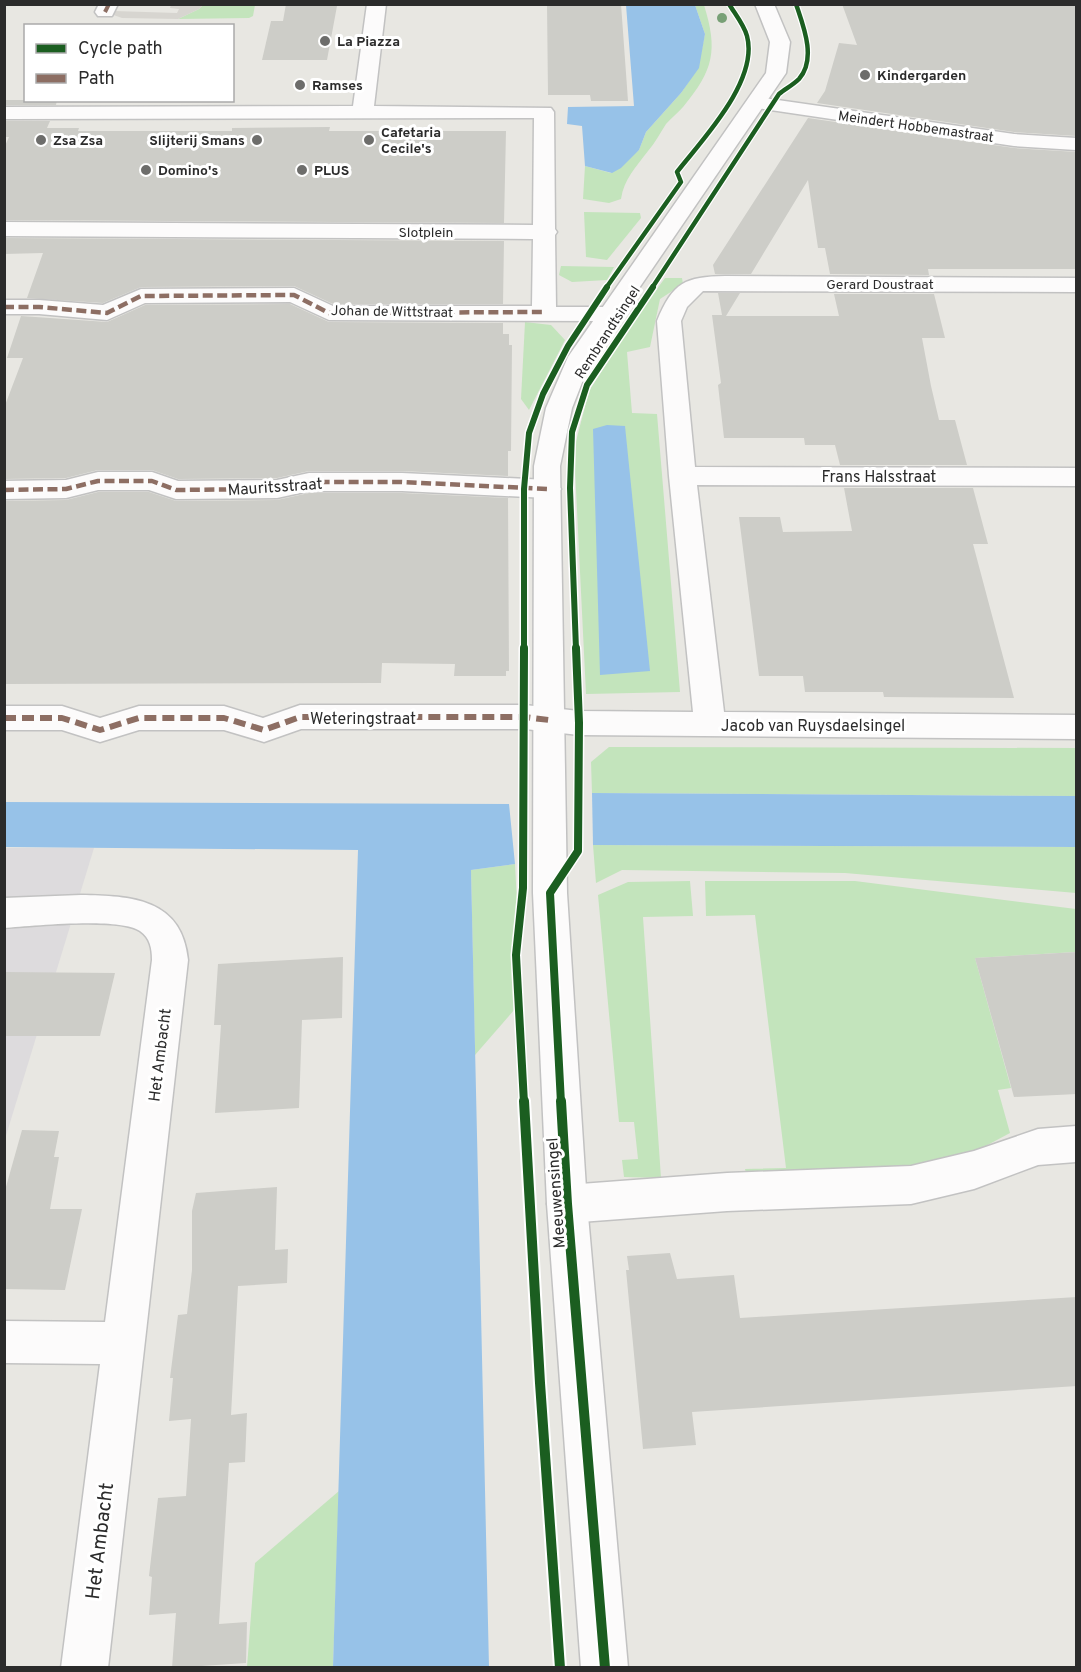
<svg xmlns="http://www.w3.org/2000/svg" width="1081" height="1672" viewBox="0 0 1081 1672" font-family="Overpass,sans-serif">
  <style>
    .industrial { fill: #dddbdd }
    .green { fill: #c3e4bc }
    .plaza { fill: #d7d5d0 }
    .water { fill: #97c2e8 }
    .building { fill: #cdcdc8 }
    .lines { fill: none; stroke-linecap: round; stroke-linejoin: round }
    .street-casing { stroke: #c2c2c2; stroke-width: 3 }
    .secondary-casing { stroke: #c2c2c2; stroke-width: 3 }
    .street { fill: #fcfbfb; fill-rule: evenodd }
    .secondary { fill: #fcfbfb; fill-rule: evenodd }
    .quiet-far2 { stroke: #8d6e63; stroke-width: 4; stroke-dasharray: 8 4; stroke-linecap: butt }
    .quiet-far1 { stroke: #8d6e63; stroke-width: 4.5; stroke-dasharray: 10 4.5; stroke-linecap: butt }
    .quiet { stroke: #8d6e63; stroke-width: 6; stroke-dasharray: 12 6; stroke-linecap: butt }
    .cycleway-far3-casing { stroke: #fff; stroke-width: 7 }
    .cycleway-far2-casing { stroke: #fff; stroke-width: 9 }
    .cycleway-far1-casing { stroke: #fff; stroke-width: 11 }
    .cycleway-casing { stroke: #fff; stroke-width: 14 }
    .cycleway-far3 { stroke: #1b5e20; stroke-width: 4.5 }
    .cycleway-far2 { stroke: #1b5e20; stroke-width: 6 }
    .cycleway-far1 { stroke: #1b5e20; stroke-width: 8 }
    .cycleway { stroke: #1b5e20; stroke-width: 10 }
    .tree { fill: #78a076 }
    .poi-dot { fill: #6d6d6b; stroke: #fff; stroke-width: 2 }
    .labels { text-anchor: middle; stroke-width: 6; stroke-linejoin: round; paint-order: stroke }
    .far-poi-label { font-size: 14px; font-weight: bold; fill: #2b2b2b; stroke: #fff; text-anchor: start }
    .far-street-label { font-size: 14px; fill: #2b2b2b; stroke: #fff }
    .street-label { font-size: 16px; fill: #2b2b2b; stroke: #fff }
    .near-street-label { font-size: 20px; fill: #2b2b2b; stroke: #fff }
  </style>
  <rect width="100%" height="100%" fill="#e8e7e2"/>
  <path class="industrial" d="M5,848H94L5,1139Z"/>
  <g class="green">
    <path d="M203,5H255L253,16L249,18L178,19L199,9Z"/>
    <path d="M695,5H704C718,50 714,70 683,107C678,113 671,118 666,124C660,133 655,143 648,151C636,167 624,179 621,199L609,203L583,199L585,166L611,173L639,150L646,132L681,93L698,68L705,34Z"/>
    <path d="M584,212L640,213L641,218L607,260L586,257Z"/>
    <path d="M561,266L614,267L607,280L572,282L559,275Z"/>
    <path d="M665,278H682L683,284L660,299L650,347L627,352L632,413L657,414L680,692L586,694L574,449L589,391L635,319Z"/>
    <path d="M525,322L551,325L565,340L529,410L521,399Z"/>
    <path d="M609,747L1076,748V796L592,793L591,762Z"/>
    <path d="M593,845L1076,847V893L845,873L622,870L596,883Z"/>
    <path d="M515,864L522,1001L475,1055L471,870Z"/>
    <path d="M690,881L693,916L643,917L661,1178L624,1177L622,1160L638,1159L634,1122H619L598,895L628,882Z"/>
    <path d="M705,881H855L1076,909V952L975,958L1011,1088L998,1090L1010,1133L950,1165L748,1182L745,1169L786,1168L755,915L706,916Z"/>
    <path d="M339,1491L333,1667H247L255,1563Z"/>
  </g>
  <path class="plaza" d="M97,5H118L114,11L177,13L179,9L170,8L171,5H203L199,9L178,19L122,18L105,12Z"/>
  <g class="water">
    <path d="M626,5H695L705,34L699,68L681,93L646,132L639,150L621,168L612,173L585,166L582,126L567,124L568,107L634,106Z"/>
    <path d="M607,425L625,426L650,671L600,675L593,429Z"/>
    <path d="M592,793L1076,796V847L593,845Z"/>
    <path d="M5,802L509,804L515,864L471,870L489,1667H333L358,850L5,847Z"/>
  </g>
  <g class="building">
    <path d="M286,4L337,6L327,60H262L271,21H283Z"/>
    <path d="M547,4H621L628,101H591L590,95H548Z"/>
    <path d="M842,4H1077V136L1014,132L817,103L825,91L839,43L857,45Z"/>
    <path d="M4,100H57L56,105H4Z"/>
    <path d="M808,118L1014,148L1077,152V269H928L929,275L830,274L825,248H818L808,180L751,274H715L713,265Z"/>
    <path d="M4,121H50L47,128H79L78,131H232V128L330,127L329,131H506L504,223L4,220V148L9,137H4Z"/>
    <path d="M4,238L504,241L503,304H333L294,286L141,287L103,303L27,298L43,253L4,254Z"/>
    <path d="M718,293H740L726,316H839L834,294H934L945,338H922L931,386L939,420H955L967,465H840L835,445H805L804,438H724L718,385L721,383L712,315H722Z"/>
    <path d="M290,304L329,322L503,323V334H509V345H512L511,451H508V476L402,471H309L277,478L178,479L152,470H98L66,478L4,479V408L23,358H7L21,316L107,322L145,305Z"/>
    <path d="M844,488H973L988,544H973L1014,698L884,697L883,692H805L803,676H759L739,517H780L783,532L852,531Z"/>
    <path d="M98,492H149L176,501L277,500L309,493H402L508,498L509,671H506V676H454L455,664L382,663L381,683L4,684V501L66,500Z"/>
    <path d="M1077,952V1094L1014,1097L975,958Z"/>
    <path d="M343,957L342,1018L302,1020L299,1108L215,1113L221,1025H214L218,964Z"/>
    <path d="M4,972L115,973L100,1036H4Z"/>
    <path d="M22,1130L59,1131L54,1157H59L50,1209H82L65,1290L4,1289V1194Z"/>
    <path d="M277,1187L275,1250L288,1249L287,1283L238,1286L231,1415L247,1413L245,1462L229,1463L219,1624L247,1622L246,1663L172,1668L176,1613L149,1615L152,1577L149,1576L158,1498L186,1496L191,1419L169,1421L173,1378H170L178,1315L187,1314L192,1270V1211L196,1193Z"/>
    <path d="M670,1253L677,1279L734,1275L740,1318L1077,1297V1386L692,1412L696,1445L643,1449L626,1270H629L627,1256Z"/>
  </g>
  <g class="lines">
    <defs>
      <g id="street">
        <path d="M99,4H118L112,16H98L95,12Z"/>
        <path d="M367,4H386L374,106L551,108L554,112L555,229L557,232L555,235L556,307H608L617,309L620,314L617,319L608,321L329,320L290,302L145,303L107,320L39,314H4V300H39L103,305L141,289L294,288L333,306H532L533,239L4,236V222L533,225L534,118L4,119V107L353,106Z"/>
        <path d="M757,97L1014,134L1076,138V150L1014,146L750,107L747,103L750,99Z"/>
        <path d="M725,276L1076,278V292L703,291L687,307L681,321L695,467L1076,468V486L697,485L724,712L1076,715V739L579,735L525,729H301L264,742L224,730H139L100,742L62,730H4V706H62L100,718L139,706H224L263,718L300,705H525L579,711L693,712L669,476L657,321C673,282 685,277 725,276Z"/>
        <path d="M98,472H152L178,481L277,480L309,473H402L547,480L557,483L561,489L557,495L547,498L402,491H309L277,498L176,499L149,490H98L66,498L4,499V481L66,480Z"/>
        <path d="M81,895C131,896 182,898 188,960L108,1668H61L100,1364L4,1363V1321L105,1322L152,960C152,948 150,938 140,931C119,917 32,926 4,928V898Z"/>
        <path d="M1076,1126V1162L1038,1165L974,1189L911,1204L727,1211L567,1223L553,1217L547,1204L553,1191L567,1185L727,1173L911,1166L974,1151L1038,1129Z"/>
      </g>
      <path id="secondary" d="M755,4H774L790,42L786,73L592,357L572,408L560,466L567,893L587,1204L628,1668H581L547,1204L533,893L534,466L546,408L568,357L766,73L770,42Z"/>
    </defs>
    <use href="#street" class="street-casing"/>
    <use href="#secondary" class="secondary-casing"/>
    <use href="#street" class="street"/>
    <use href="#secondary" class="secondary"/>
    <path class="quiet-far2" d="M105,12L109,4"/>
    <g class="quiet-far1">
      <path d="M4,307H39L107,313L141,296L294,295L329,313L544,312"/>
      <path d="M4,490L66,489L98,481H152L176,490L277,489L309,482H402L547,489"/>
    </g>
    <path class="quiet" d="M4,718H62L100,730L139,718H224L264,730L300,717H525L549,720"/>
    <defs>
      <g id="cycleway-far3">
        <path d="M606,288L681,182L677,172C702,140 759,81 747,36C744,25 735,14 729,4"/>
        <path d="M652,288L779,94C785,89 793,85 799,79C817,59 803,25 796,4"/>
      </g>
      <g id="cycleway-far2">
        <path d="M524,649V489L529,433L543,394L568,346L607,287"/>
        <path d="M576,649L570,488L572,432L587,385L653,287"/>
      </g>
      <g id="cycleway-far1">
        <path d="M524,648L523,888L516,955L524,1103"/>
        <path d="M561,1103L550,893L578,851L579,723L576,648"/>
      </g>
      <g id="cycleway">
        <path d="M524,1101L540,1383L560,1668"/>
        <path d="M561,1101L567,1204L605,1668"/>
      </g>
    </defs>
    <use href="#cycleway-far3" class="cycleway-far3-casing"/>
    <use href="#cycleway-far2" class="cycleway-far2-casing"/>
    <use href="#cycleway-far1" class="cycleway-far1-casing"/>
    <use href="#cycleway" class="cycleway-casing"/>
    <use href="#cycleway-far3" class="cycleway-far3"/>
    <use href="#cycleway-far2" class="cycleway-far2"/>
    <use href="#cycleway-far1" class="cycleway-far1"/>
    <use href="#cycleway" class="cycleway"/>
  </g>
  <circle class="tree" cx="722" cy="18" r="5"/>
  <g class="poi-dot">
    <circle cx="325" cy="41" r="6"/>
    <circle cx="865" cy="75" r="6"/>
    <circle cx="300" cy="85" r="6"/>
    <circle cx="41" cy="140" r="6"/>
    <circle cx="257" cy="140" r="6"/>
    <circle cx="369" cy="140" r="6"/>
    <circle cx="146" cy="170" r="6"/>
    <circle cx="302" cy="170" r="6"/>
  </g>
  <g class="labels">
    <g class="far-poi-label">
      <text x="337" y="46">La Piazza</text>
      <text x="877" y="80">Kindergarden</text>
      <text x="312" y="90">Ramses</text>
      <text x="381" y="137">Cafetaria<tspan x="381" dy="16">Cecile's</tspan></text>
      <text x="53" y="145">Zsa Zsa</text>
      <text x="245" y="145" text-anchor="end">Slijterij Smans</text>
      <text x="158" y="175">Domino's</text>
      <text x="314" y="175">PLUS</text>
    </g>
    <g class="far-street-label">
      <text transform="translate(916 126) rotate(8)" y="5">Meindert Hobbemastraat</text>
      <text x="426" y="237">Slotplein</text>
      <text x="880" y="289">Gerard Doustraat</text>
      <text transform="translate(392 311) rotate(1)" y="5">Johan de Wittstraat</text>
      <text transform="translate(607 332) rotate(-57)" y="5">Rembrandtsingel</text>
    </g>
    <g class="street-label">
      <text x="879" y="482">Frans Halsstraat</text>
      <text transform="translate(275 486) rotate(-4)" y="6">Mauritsstraat</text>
      <text x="363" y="724">Weteringstraat</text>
      <text x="813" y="731">Jacob van Ruysdaelsingel</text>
      <text transform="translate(159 1055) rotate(-83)" y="6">Het Ambacht</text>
      <text transform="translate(555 1193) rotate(-94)" y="6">Meeuwensingel</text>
    </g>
    <g class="near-street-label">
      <text transform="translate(99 1541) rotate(-83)" y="7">Het Ambacht</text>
    </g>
  </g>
  <rect width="1081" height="1672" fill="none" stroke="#2b2b2b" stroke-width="12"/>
  <rect x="24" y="24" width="210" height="78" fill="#ffffff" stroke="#aaaaaa" stroke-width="1.5"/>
  <rect x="36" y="44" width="30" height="9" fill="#1b5e20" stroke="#aaaaaa" stroke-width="1.5"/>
  <text x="78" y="54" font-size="18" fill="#2b2b2b">Cycle path</text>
  <rect x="36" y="74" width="30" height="9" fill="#8d6e63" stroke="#aaaaaa" stroke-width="1.5"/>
  <text x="78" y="84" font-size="18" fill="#2b2b2b">Path</text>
</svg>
